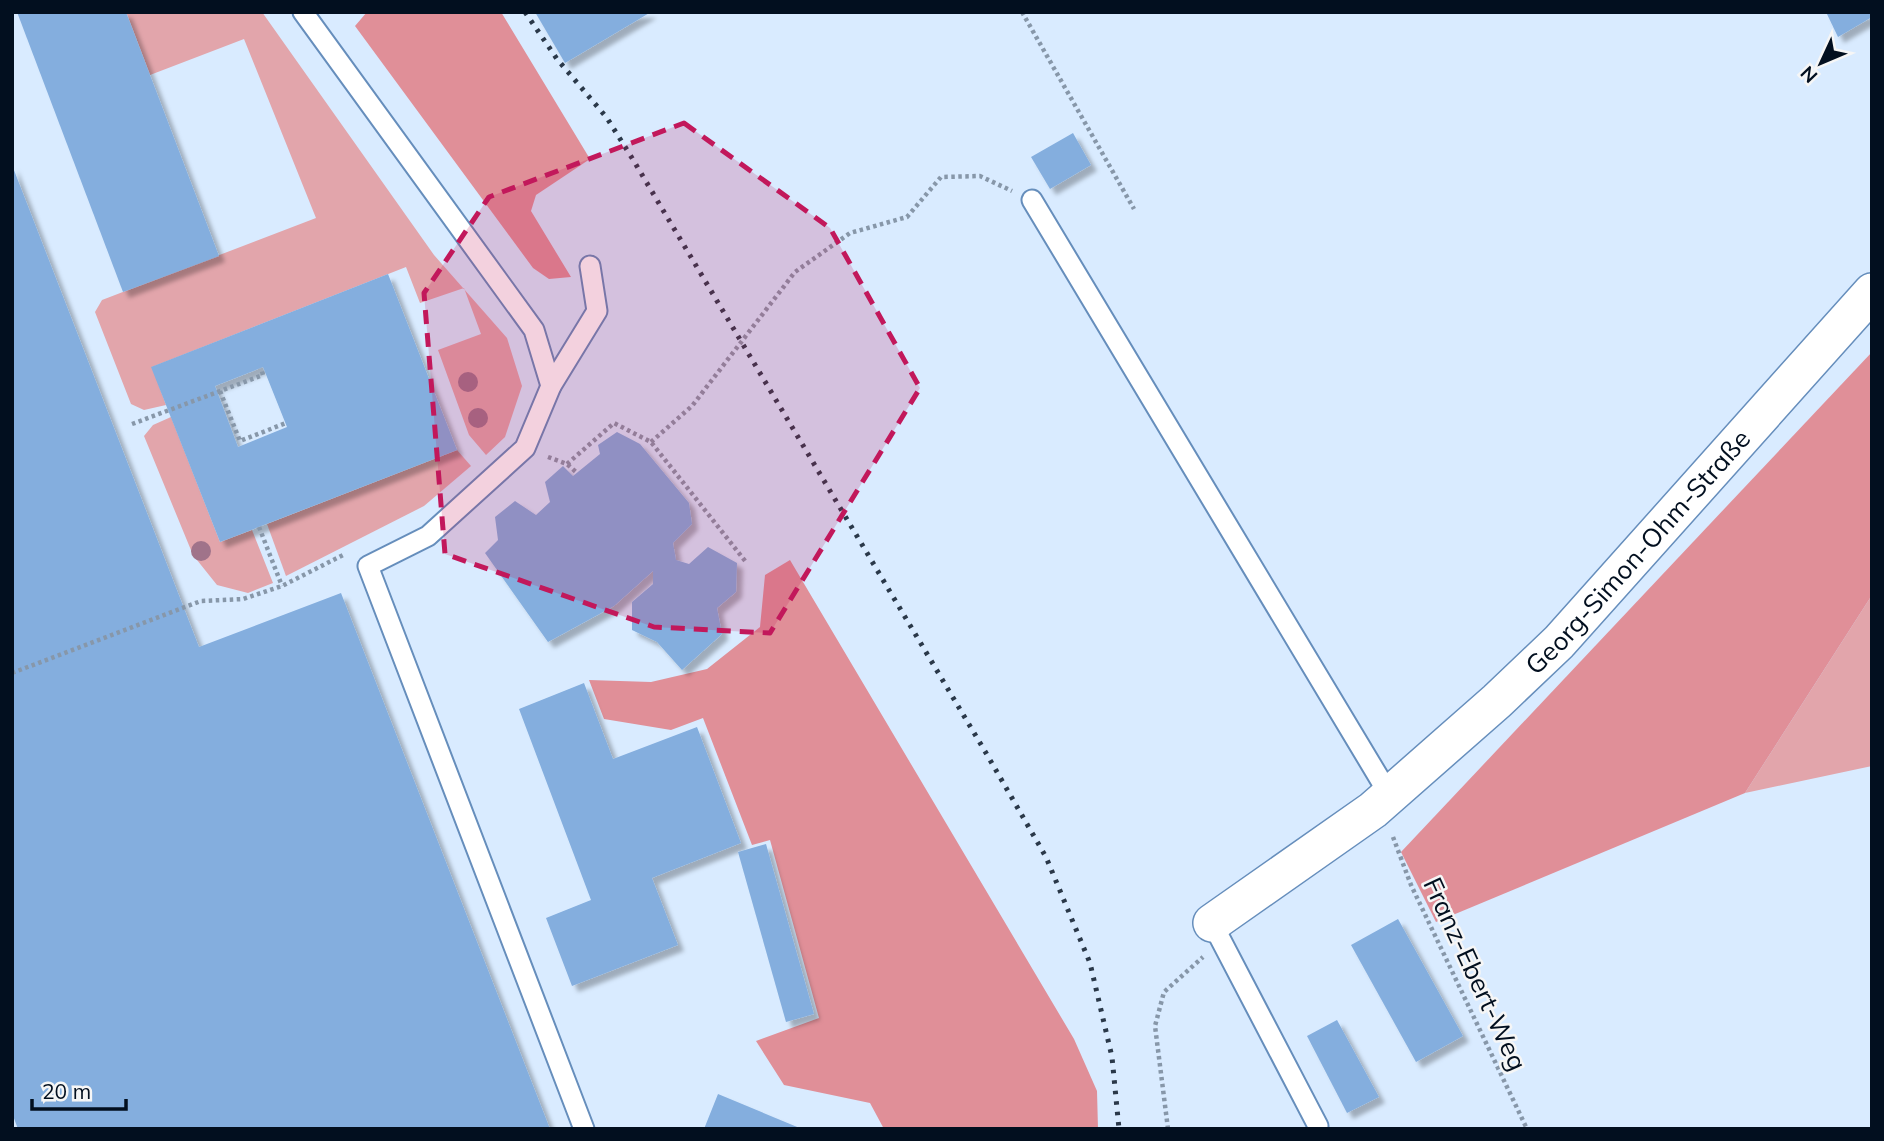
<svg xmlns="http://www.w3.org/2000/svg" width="1884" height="1141" viewBox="0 0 1884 1141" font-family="Mulish,sans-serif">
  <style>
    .green { fill: #e2a5ab }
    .forest { fill: #e08f98 }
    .building { fill: #84aede; fill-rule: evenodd; filter: url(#shadow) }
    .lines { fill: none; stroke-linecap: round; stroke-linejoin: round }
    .lane-casing { stroke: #668ebc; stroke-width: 23 }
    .street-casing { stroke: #668ebc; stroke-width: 40 }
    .path { stroke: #8797a9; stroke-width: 4.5; stroke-dasharray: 3.5 3.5; stroke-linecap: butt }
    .lane { stroke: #fff; stroke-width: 19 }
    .street { stroke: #fff; stroke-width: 37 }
    .rail { stroke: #2a3849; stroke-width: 5; stroke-dasharray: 3.5 7; stroke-linecap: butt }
    .tree { fill: #a0738a }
    .marked { fill: #c2185b; fill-opacity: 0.2; stroke: #c2185b; stroke-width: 5; stroke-dasharray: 14 9; stroke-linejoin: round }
    .labels { text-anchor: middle; stroke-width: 5; stroke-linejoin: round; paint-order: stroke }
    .street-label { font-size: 26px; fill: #020f1f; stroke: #f6f6f6 }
  </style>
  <defs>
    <filter id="shadow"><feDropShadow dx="6" dy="6" stdDeviation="2" flood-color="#0004"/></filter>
  </defs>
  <rect width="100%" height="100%" fill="#d9ebff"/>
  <g class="green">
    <path d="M126,12H262L434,255L507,338L522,386L505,437L486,455L469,435L438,350L481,334L464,288L420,303L406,267L152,367L166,405L144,410L131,404L95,312L102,300L316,218L244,39L150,75Z"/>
    <path d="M171,417L220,542L252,530L273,583L248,593L217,585L193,555L144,436L153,425Z"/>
    <path d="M457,450L471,466L424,506L286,576L267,524Z"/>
    <path d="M1872,595V766L1745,793Z"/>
  </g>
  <g class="forest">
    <path d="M367,12H501L590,159L536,195L531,211L571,277L549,279L533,268L355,26Z"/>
    <path d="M1872,352V595L1745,793L1436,922L1401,852Z"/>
    <path d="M790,560L1074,1039L1097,1091L1098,1129H884L870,1103L784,1085L756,1041L819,1018L770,840L752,845L703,718L671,730L604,719L589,680L651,682L707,669L760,627L765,575Z"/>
  </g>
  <g class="building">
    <path d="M17,12H126L219,256L123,292Z"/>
    <path d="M535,12H651L565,63Z"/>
    <path d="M1826,12H1872V17L1838,37Z"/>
    <path d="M1073,133L1091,165L1050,189L1031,157Z"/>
    <path d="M12,165L199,647L341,593L550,1129H18L12,1113Z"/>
    <path d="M388,274L457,450L220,542L151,367ZM263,367L287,427L238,447L215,386Z"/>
    <path d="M617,432L640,444L689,503L692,524L673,543L676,560L689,564L708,547L737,563L736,592L717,608L722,634L682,670L657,642L632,630V602L653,584V571L614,606L548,642L485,553L498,540L495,517L515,501L536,515L550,502L545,482L563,466L573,476L600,454L598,445Z"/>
    <path d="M584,683L613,759L697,727L741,843L652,878L678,945L572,986L546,918L591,900L519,709Z"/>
    <path d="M766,844L814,1014L786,1022L738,852Z"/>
    <path d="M1398,919L1463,1036L1416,1062L1351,945Z"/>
    <path d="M1337,1020L1379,1097L1347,1113L1307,1036Z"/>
    <path d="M718,1094L802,1129H704Z"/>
  </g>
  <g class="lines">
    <defs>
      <g id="lane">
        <path d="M303,12L534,330L551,386"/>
        <path d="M1032,200L1390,796"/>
        <path d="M1212,923L1318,1126"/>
        <path d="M584,1129L368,566L428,536L525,448L551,386L597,311L590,266"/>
      </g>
      <g id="street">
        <path id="s1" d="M1212,923L1373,810L1497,701L1559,642L1872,292"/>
      </g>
    </defs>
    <use href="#lane" class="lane-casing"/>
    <use href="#street" class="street-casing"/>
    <g class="path">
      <path d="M1022,12L1134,209"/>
      <path d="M220,391L240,441L286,423"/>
      <path d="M132,424L263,375L261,368"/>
      <path d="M651,442L692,406L795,272L850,233L907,217L941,177L980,176L1012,191"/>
      <path d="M548,457L567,464L577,473"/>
      <path d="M567,464L614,423L651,442L746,562"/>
      <path d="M259,527L282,586"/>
      <path d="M12,673L201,601L243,599L282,586L345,554"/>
      <path d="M1393,837L1411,885L1527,1129"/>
      <path d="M1168,1129L1155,1026L1164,992L1203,957"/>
    </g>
    <use href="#lane" class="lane"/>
    <use href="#street" class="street"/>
    <path class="rail" d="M525,12L557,59L607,118L632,158L986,753L1046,857L1090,963L1112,1057L1119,1129"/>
  </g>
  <g class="tree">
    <circle cx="468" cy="382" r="10"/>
    <circle cx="478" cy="418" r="10"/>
    <circle cx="201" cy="551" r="10"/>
  </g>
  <path class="marked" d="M684,123L830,228L920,388L770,633L654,627L445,554L424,293L489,197Z"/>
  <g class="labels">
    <g class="street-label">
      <text dy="9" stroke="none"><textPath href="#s1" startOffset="567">Georg-Simon-Ohm-Straße</textPath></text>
      <text transform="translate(1475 974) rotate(65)" y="9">Franz-Ebert-Weg</text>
    </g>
  </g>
  <rect width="1884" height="1141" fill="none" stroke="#020f1f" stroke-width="28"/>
  <g transform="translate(1821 63) rotate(226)" stroke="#f6f6f6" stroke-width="5" paint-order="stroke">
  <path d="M0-5L12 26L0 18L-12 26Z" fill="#020f1f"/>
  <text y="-10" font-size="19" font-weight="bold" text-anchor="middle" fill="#020f1f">N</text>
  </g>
  <path d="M32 1099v10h94v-10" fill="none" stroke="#020f1f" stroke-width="3.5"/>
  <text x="42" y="1099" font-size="21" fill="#020f1f" stroke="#f6f6f6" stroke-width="5" paint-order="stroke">20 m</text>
</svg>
